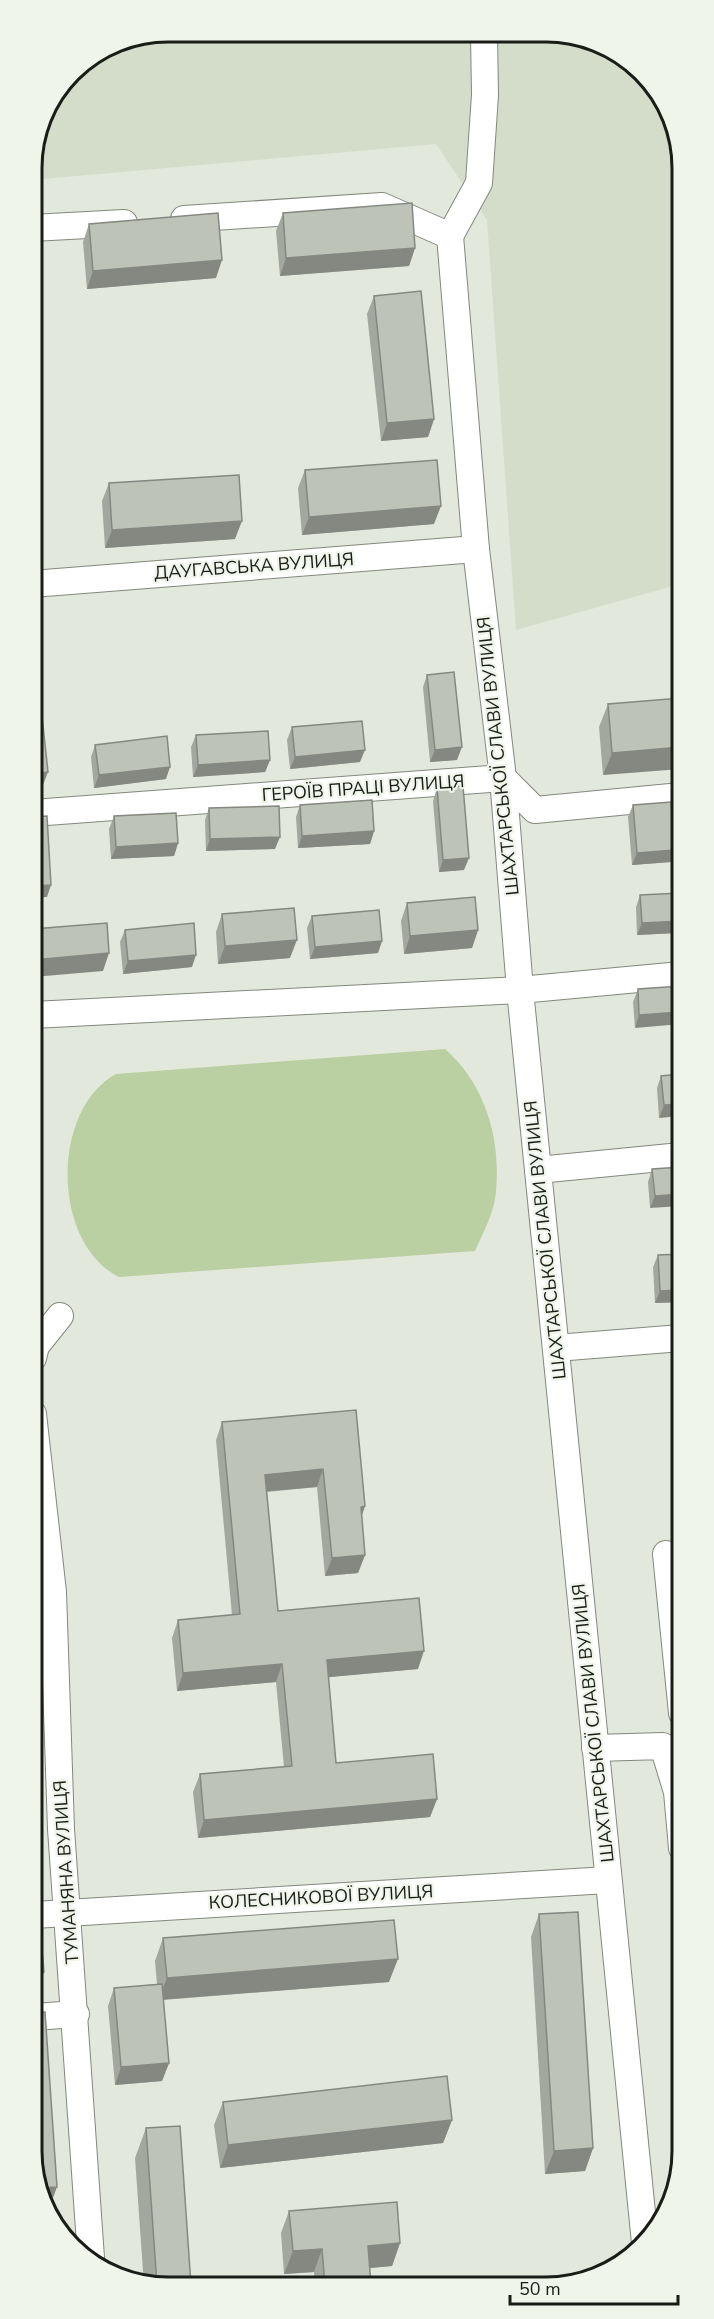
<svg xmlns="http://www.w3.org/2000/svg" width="714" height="2319" viewBox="0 0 714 2319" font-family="'Nunito Sans',sans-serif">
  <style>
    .built { fill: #d4ddca }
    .green { fill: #bbd0a2 }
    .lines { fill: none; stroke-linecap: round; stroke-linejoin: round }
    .minor-casing { stroke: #83887d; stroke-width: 28 }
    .minor { stroke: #fff; stroke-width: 26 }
    .wall { fill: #a3a89e }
    .shaded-wall { fill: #858881 }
    .building { fill: #bec3b8; stroke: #858881; stroke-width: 1.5 }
    .labels { text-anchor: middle; stroke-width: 4.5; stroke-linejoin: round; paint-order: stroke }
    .street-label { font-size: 18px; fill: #1a1c17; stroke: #eff5e9 }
    .rim { fill: none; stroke: #1a1c17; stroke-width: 3 }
  </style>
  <rect width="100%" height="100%" fill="#e2e8dc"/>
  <path class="built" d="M168,32L573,34L643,72L680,142V584L516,630L487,220L436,144L32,180V159L42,115L72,71L116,42Z"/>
  <path class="green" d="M445,1049C485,1084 501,1138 496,1191C495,1211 483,1233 475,1251L119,1277C51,1243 51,1109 116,1074Z"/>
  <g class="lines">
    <defs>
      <g id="minor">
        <path d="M184,219L382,206L450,236"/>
        <path d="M32,228L124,223"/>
        <path d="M450,236L476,549L503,778L520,990L645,2243"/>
        <path d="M450,236L479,183L485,95L484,34"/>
        <path d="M32,584L476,549"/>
        <path d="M33,813L503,778L535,810L681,796"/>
        <path d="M33,1015L520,990L681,975"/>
        <path d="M538,1170L681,1156"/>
        <path d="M556,1348L681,1338"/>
        <path d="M33,1358L36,1346L60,1316"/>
        <path d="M33,1414L53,1592L61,1829L91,2258"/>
        <path d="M666,1554L682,1713"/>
        <path d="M595,1748L663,1746L677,1792L682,1848"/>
        <path d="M34,1915L608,1880"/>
        <path d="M34,2017L76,2014"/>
      </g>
    </defs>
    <use href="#minor" class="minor-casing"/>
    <use href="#minor" class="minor"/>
  </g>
  <g class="wall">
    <path d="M283,213L415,248L409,266L280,276L276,231Z"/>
    <path d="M89,224L216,278L87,289L83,242Z"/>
    <path d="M374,296L434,419L428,437L381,441L367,314Z"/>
    <path d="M305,470L434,524L302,535L298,488Z"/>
    <path d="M109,483L235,539L105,548L102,501Z"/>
    <path d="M427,675L457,760L430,762L423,687Z"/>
    <path d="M681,698L603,775L599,727L608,704Z"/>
    <path d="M292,727L360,762L290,769L287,740Z"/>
    <path d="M196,735L270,760L265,772L193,777L191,747Z"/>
    <path d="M95,745L166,779L94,788L91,757Z"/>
    <path d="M437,788L464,870L439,872L433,801Z"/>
    <path d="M300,805L374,831L370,844L298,848L296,817Z"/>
    <path d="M633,805L675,850L671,862L632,865L628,817Z"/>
    <path d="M209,808L275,849L206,851L205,820Z"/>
    <path d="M114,816L178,843L174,856L111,859L109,829Z"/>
    <path d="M640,895L677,933L637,935L636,907Z"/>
    <path d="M407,903L478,930L472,948L404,954L401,921Z"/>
    <path d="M222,914L290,958L218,964L216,932Z"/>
    <path d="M312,916L382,941L378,953L310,959L307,928Z"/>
    <path d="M125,930L192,967L123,974L120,942Z"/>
    <path d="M681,986L635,1028L633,1002L638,989Z"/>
    <path d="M681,1074L659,1118L657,1088L661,1076Z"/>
    <path d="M681,1167L650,1208L648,1182L652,1169Z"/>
    <path d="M681,1254V1302L655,1303L653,1267L658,1255Z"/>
    <path d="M356,1410L365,1506L361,1517L365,1555L358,1573L325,1576L317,1487L267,1492L278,1611L418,1669L328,1677L336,1763L437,1799L430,1817L198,1838L193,1792L200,1774L284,1767L276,1682L177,1691L172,1638L178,1620L232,1615L216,1440L222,1422Z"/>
    <path d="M539,1914L593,2148L585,2171L545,2174L531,1937Z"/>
    <path d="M163,1938L389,1982L163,2000L169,2063L162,2081L115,2085L108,2006L114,1988L157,1984L155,1961Z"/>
    <path d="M223,2102L452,2120L443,2143L220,2168L214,2125Z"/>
    <path d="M146,2128L191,2285H144L135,2158Z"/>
    <path d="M289,2211L400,2243L392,2266L369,2268L371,2285H315L314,2272L284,2274L281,2233Z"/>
  </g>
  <g class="shaded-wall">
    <path d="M415,248L409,266L280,276L286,258Z"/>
    <path d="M222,260L216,278L87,289L93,271Z"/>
    <path d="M36,359L32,371V360Z"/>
    <path d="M434,419L428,437L381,441L387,423Z"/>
    <path d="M441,506L434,524L302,535L309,517Z"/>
    <path d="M242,521L235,539L105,548L112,530Z"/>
    <path d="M462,747L457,760L430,762L435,750Z"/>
    <path d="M681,747V769L603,775L612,753Z"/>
    <path d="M365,750L360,762L290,769L295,757Z"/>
    <path d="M270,760L265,772L193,777L198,765Z"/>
    <path d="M170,767L166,779L94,788L99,775Z"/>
    <path d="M48,772L43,785L32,786V774Z"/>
    <path d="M374,831L370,844L298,848L302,836Z"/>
    <path d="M280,837L275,849L206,851L210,839Z"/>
    <path d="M178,843L174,856L111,859L116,847Z"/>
    <path d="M675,850L671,862L632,865L637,853Z"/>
    <path d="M469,858L464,870L439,872L443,860Z"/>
    <path d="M51,885L47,897L33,898V886Z"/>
    <path d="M681,921L677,933L637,935L642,923Z"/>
    <path d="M478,930L472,948L404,954L410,936Z"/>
    <path d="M297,940L290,958L218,964L225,946Z"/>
    <path d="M382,941L378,953L310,959L315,947Z"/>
    <path d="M109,953L103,971L33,977V960Z"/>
    <path d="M196,955L192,967L123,974L128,961Z"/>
    <path d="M681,1012V1024L635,1028L639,1015Z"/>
    <path d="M681,1104V1116L659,1118L664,1105Z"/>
    <path d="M681,1194V1206L650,1208L655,1196Z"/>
    <path d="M681,1290V1302L655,1303L660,1291Z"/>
    <path d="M323,1469L317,1487L258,1492L265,1475Z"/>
    <path d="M365,1506L359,1524L361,1507Z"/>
    <path d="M365,1555L358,1573L325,1576L332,1558Z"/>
    <path d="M424,1651L418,1669L320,1678L327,1660Z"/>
    <path d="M282,1664L276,1682L177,1691L183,1673Z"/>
    <path d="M437,1799L430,1817L198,1838L204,1820Z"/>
    <path d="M398,1959L389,1982L158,2000L167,1978Z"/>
    <path d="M44,1972L35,1995H34V1973Z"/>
    <path d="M169,2063L162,2081L115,2085L121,2067Z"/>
    <path d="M452,2120L443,2143L220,2168L228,2145Z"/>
    <path d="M593,2148L585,2171L545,2174L554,2151Z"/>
    <path d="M57,2187L50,2206L40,2188Z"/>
    <path d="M400,2243L392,2266L359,2269L368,2246Z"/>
    <path d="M322,2249L314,2272L284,2274L293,2251Z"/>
  </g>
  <g class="building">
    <path d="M412,203L415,248L286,258L283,213Z"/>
    <path d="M218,213L222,260L93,271L89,224Z"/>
    <path d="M421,291L434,419L387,423L374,296Z"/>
    <path d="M32,311L36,359L32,360Z"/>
    <path d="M437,460L441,506L309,517L305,470Z"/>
    <path d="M239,475L242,521L112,530L109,483Z"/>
    <path d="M454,672L462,747L435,750L427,675Z"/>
    <path d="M681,698V747L612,753L608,704Z"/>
    <path d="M32,707H41L48,772L32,774Z"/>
    <path d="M362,721L365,750L295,757L292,727Z"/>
    <path d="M268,731L270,760L198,765L196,735Z"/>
    <path d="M167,736L170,767L99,775L95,745Z"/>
    <path d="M463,786L469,858L443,860L437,788Z"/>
    <path d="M372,800L374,831L302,836L300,805Z"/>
    <path d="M671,802L675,850L637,853L633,805Z"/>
    <path d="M279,806L280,837L210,839L209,808Z"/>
    <path d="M176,813L178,843L116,847L114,816Z"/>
    <path d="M47,816L51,885L33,886V817Z"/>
    <path d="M680,893L681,921L642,923L640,895Z"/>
    <path d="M475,897L478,930L410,936L407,903Z"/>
    <path d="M294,908L297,940L225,946L222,914Z"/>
    <path d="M379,910L382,941L315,947L312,916Z"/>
    <path d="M107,923L109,953L33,960V929Z"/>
    <path d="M194,923L196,955L128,961L125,930Z"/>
    <path d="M681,986V1012L639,1015L638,989Z"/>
    <path d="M681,1074V1104L664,1105L661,1076Z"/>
    <path d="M681,1167V1194L655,1196L652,1169Z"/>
    <path d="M681,1254V1290L660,1291L658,1255Z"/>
    <path d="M356,1410L365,1506L361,1507L365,1555L332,1558L323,1469L265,1475L278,1611L419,1598L424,1651L327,1660L336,1763L433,1754L437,1799L204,1820L200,1774L292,1766L282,1664L183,1673L178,1620L240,1614L222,1422Z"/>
    <path d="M578,1912L593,2148L554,2151L539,1914Z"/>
    <path d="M394,1920L398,1959L167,1978L163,1938Z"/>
    <path d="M40,1925L44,1972L34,1973V1926Z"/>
    <path d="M162,1984L169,2063L121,2067L114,1988Z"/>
    <path d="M45,2012L57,2187L40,2188L34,2177V2013Z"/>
    <path d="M447,2076L452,2120L228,2145L223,2102Z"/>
    <path d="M180,2126L191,2285H157L146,2128Z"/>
    <path d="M397,2202L400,2243L368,2246L371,2285H325L322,2249L293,2251L289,2211Z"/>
    <path d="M404,2283V2285H385Z"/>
  </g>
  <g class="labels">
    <g class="street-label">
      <text transform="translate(254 566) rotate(-4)" y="6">ДАУГАВСЬКА ВУЛИЦЯ</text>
      <text transform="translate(498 756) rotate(-96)" y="6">ШАХТАРСЬКОЇ СЛАВИ ВУЛИЦЯ</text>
      <text transform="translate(363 788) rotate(-4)" y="6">ГЕРОЇВ ПРАЦІ ВУЛИЦЯ</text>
      <text transform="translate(545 1240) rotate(-96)" y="6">ШАХТАРСЬКОЇ СЛАВИ ВУЛИЦЯ</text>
      <text transform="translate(593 1723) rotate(-96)" y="6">ШАХТАРСЬКОЇ СЛАВИ ВУЛИЦЯ</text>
      <text transform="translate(66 1872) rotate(-94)" y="6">ТУМАНЯНА ВУЛИЦЯ</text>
      <text transform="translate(321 1897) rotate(-3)" y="6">КОЛЕСНИКОВОЇ ВУЛИЦЯ</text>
    </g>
  </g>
  <path d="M0 0H714V2319H0ZM168 42H546A126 126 0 0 1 672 168V2151A126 126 0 0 1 546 2277H168A126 126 0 0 1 42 2151V168A126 126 0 0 1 168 42Z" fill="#eff5e9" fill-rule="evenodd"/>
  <path class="rim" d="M168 42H546A126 126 0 0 1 672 168V2151A126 126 0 0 1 546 2277H168A126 126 0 0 1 42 2151V168A126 126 0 0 1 168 42Z"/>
  <path d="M510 2295v9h168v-9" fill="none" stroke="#1a1c17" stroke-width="3"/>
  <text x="519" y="2295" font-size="18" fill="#1a1c17" stroke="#eff5e9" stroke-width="4.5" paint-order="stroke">50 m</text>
</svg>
